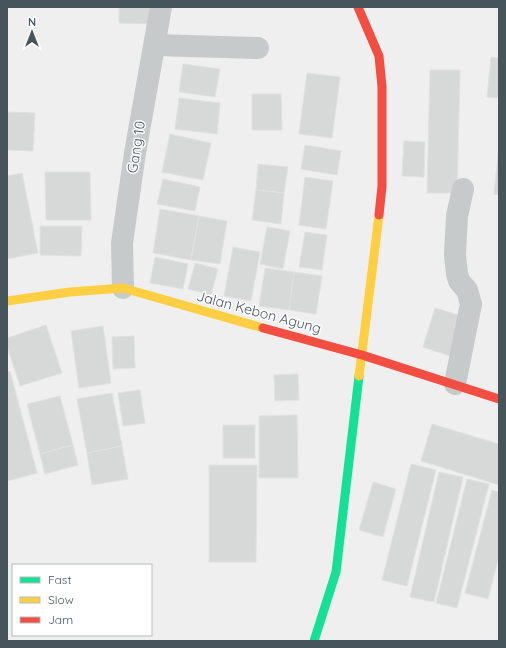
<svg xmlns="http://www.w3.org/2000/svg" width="506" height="648" viewBox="0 0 506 648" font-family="Quicksand,sans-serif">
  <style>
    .building { fill: #d7d8d8; stroke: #e1e1e2 }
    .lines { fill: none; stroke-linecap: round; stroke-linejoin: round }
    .street { stroke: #c6cacb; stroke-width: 22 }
    .fast { stroke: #16e098; stroke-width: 9 }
    .slow { stroke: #ffcf43; stroke-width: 9 }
    .jam { stroke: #f24e42; stroke-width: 9 }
    .labels { text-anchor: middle; stroke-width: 3; stroke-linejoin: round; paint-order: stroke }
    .street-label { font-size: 14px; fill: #46555b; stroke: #fff }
  </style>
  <rect width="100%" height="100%" fill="#f0efef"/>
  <g class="building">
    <path d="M119,7H156V24L119,23Z"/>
    <path d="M491,57L499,58V98L487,97Z"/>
    <path d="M183,64L220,69L215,97L179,92Z"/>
    <path d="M430,70H460L457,193H427Z"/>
    <path d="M307,73L340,77L332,138L299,134Z"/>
    <path d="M252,94H281L282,130H252Z"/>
    <path d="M179,98L220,103L217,134L175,129Z"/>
    <path d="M7,112L35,113L33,151L7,150Z"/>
    <path d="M170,134L211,143L203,180L162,172Z"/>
    <path d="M404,141L425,142L424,177L402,176Z"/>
    <path d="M499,144V195L494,194Z"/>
    <path d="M305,145L341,151L337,175L301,169Z"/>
    <path d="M258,164L288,167L284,193L256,190Z"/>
    <path d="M45,172H90L91,220H46Z"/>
    <path d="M22,173L38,253L7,259V176Z"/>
    <path d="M305,177L333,181L326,229L299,225Z"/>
    <path d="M163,179L200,187L195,211L157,204Z"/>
    <path d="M256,190L284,193L281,224L252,220Z"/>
    <path d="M160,209L199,216L191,260L153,253Z"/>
    <path d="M199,216L227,221L220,264L191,260Z"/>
    <path d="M40,226H82L81,256L40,255Z"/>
    <path d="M267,227L290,231L283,269L260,264Z"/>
    <path d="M305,232L327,235L322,270L299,267Z"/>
    <path d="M233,247L260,252L251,301L224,296Z"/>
    <path d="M155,257L188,264L183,289L150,283Z"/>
    <path d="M195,263L218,269L211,295L188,289Z"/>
    <path d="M265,268L294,272L289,310L259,306Z"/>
    <path d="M294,272L322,276L316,314L289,310Z"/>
    <path d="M435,308L465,317L453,357L423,347Z"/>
    <path d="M46,325L62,373L20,386L7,346V338Z"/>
    <path d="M103,326L111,383L79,388L71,331Z"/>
    <path d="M134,336L135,368L113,369L112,337Z"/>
    <path d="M10,371L37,473L7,481V372Z"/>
    <path d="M298,374L299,400L275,401L274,375Z"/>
    <path d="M140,390L145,423L123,426L118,393Z"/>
    <path d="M112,393L122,446L87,453L77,399Z"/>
    <path d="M60,396L73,445L40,454L27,404Z"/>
    <path d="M297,415L298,478H259V416Z"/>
    <path d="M432,424L499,444V485L421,461Z"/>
    <rect x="223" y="425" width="32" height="33"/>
    <path d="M73,445L78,465L45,474L40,454Z"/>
    <path d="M122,446L128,479L92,485L87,453Z"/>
    <path d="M411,464L436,470L407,586L382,580Z"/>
    <path d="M209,465H257L256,562H209Z"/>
    <path d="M439,472L463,477L434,602L410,597Z"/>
    <path d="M467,479L489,484L457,608L436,603Z"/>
    <path d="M373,482L396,489L383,537L359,530Z"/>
    <path d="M492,490L499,492V556L488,599L465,593Z"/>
  </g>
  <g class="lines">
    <g class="street">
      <path d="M155,45L258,48"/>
      <path d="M123,288L122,243L135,153L161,7"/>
      <path d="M455,384L471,304L467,290L459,281L457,274L455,255L457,216L463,189"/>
    </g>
    <path class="fast" d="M314,641L336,572L359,376"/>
    <g class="slow">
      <path d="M7,301L70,292L123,288L263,328"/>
      <path d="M359,376L379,215"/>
    </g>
    <g class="jam">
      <path d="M358,7L379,56L382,87V186L379,215"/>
      <path d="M263,328L362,355L499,399"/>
    </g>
  </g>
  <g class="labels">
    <g class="street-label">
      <text transform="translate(136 147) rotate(-81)" y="5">Gang 10</text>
      <text transform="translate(259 312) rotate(15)" y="5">Jalan Kebon Agung</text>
    </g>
  </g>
  <rect width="506" height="648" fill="none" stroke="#46555b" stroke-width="16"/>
  <rect x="12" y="564" width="140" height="72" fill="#ffffff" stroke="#b5bbbd"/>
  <rect x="20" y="577" width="20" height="6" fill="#16e098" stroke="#b5bbbd"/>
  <text x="48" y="584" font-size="12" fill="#46555b">Fast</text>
  <rect x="20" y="597" width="20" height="6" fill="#ffcf43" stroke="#b5bbbd"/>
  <text x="48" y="604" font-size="12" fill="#46555b">Slow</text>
  <rect x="20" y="617" width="20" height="6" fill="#f24e42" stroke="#b5bbbd"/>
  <text x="48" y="624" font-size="12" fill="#46555b">Jam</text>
  <g transform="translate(32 32)" stroke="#ffffff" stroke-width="3" paint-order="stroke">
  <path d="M0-3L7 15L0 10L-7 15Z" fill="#46555b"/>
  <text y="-6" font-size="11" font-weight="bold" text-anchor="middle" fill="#46555b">N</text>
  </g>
</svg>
